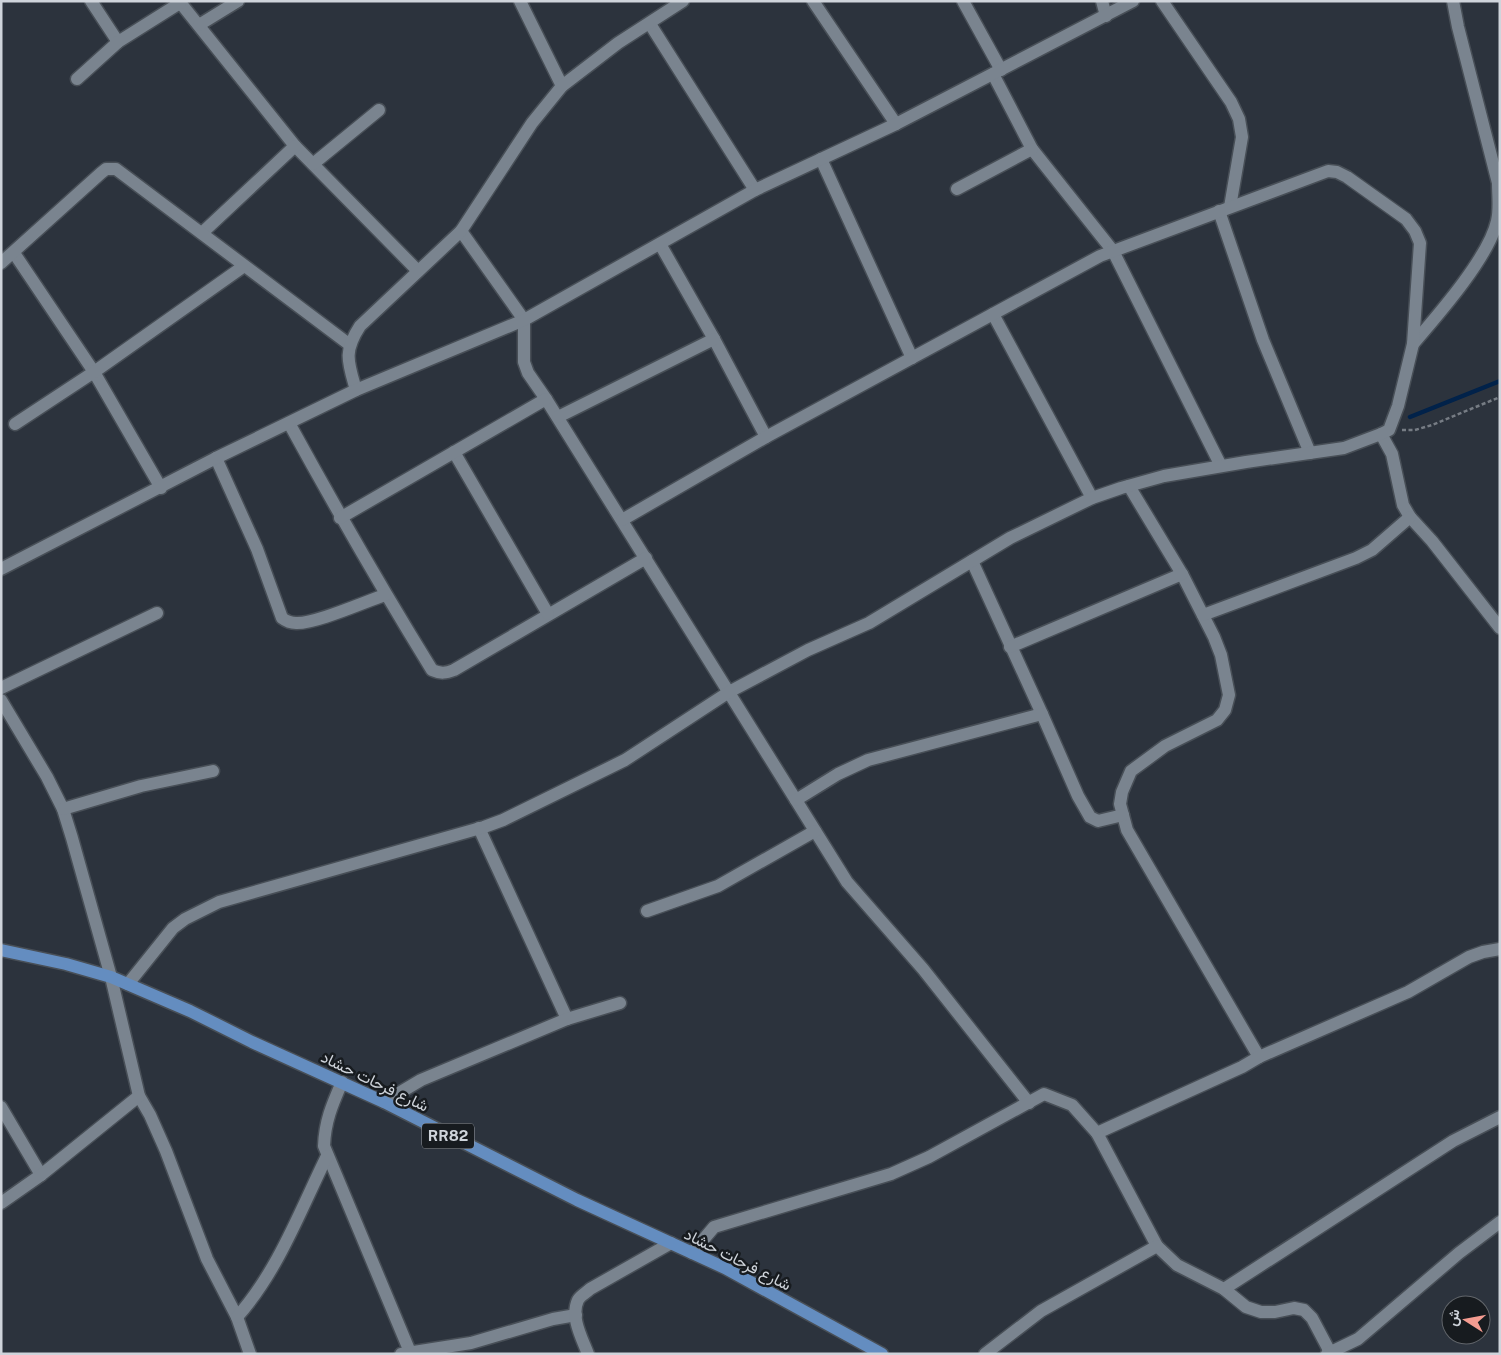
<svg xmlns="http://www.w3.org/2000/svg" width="1501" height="1355" viewBox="0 0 1501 1355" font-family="'Public Sans',Vazirmatn,sans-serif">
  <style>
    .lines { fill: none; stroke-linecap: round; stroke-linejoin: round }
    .stream { stroke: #01224a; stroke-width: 4.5 }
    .minor-casing { stroke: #484f57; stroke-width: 15 }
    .primary-casing { stroke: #484f57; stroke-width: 15 }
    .path { stroke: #767c84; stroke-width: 2.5; stroke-dasharray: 4 2.5; stroke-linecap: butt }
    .minor { stroke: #7a848f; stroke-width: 12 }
    .primary { stroke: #648dc0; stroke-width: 12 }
    .labels { text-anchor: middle; stroke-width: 5; stroke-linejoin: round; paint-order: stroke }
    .shield { fill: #171b1f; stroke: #989ca3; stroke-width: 1 }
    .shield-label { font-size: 15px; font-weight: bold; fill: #cfd4db }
    .street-label { font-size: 16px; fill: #cfd4db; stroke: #171b1f }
  </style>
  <rect width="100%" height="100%" fill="#2c333d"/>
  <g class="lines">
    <path class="stream" d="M1410,417L1500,381"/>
    <defs>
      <g id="minor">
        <path d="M91,1L118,42"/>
        <path d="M179,1L295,146L418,271"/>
        <path d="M520,1L562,86"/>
        <path d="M813,1L896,124"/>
        <path d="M963,1L1001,70"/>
        <path d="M1102,1L1106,16"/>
        <path d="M1162,1L1231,102L1239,119L1242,137L1230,207"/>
        <path d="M650,24L755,190"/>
        <path d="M199,25L238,1"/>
        <path d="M993,74L1032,149L1113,251L1221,466"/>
        <path d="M77,79L118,42L180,3"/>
        <path d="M821,159L912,358"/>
        <path d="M313,164L379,110"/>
        <path d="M957,189L1032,149"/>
        <path d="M1219,211L1263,340L1310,453"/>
        <path d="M461,231L524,320V362L528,373L546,399L847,882L923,969L1029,1103"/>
        <path d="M202,233L295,146"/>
        <path d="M660,244L714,339L766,437"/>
        <path d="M14,253L94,372L161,488"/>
        <path d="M1,263L101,173L106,169H116L350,345"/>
        <path d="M993,314L1092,498"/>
        <path d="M1413,344C1438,315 1489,257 1497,221C1500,209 1498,196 1498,183L1458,27L1453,1"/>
        <path d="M356,390C348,362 343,352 360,326L461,231L532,123L562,86L618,43L683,1"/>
        <path d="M558,417L714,339"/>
        <path d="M289,423C335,507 382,589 432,670C441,674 446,673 454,670L646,558"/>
        <path d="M15,424L94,372L244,266"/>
        <path d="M1381,434L1392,454L1403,505L1410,517L1432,541L1500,628"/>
        <path d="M454,452L548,614"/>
        <path d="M216,458L257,549L282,618C286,621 290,623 296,623C315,624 364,602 385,595"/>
        <path d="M1129,486L1182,574L1214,637L1221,655L1229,695L1225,710L1217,720L1165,746L1131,771L1122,792L1120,804L1127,830L1259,1057"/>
        <path d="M340,518L546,399"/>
        <path d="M972,561L1042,714L1078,796L1090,817L1098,821L1123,815"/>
        <path d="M1,569L216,458L356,390L524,320L755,190L896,124L1133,1"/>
        <path d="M1203,615L1356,558L1372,550L1410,517"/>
        <path d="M1010,647L1182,574"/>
        <path d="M1,688L157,613"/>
        <path d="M1,700L47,777L63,809L72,838L111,977L139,1096L150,1115L166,1151L207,1259L237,1317L250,1354"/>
        <path d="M796,800L838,774L868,760L1042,714"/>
        <path d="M63,809L141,786L213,771"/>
        <path d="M479,828L567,1019"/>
        <path d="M647,911L718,886L815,831"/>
        <path d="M128,984L173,928L185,919L219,902L484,827L503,820L625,760L729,692L808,650L869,623L1010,538L1092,498L1121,488L1164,476L1246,462L1344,448L1381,434L1389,430L1398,406L1413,344L1420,243L1415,231L1406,219L1347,177L1337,172L1328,171L1100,256L766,437L622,520"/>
        <path d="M342,1082C332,1105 325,1121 324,1146L410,1352"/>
        <path d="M384,1102L421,1080L567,1019L620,1003"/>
        <path d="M1,1107L41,1175"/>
        <path d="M1097,1133L1242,1067L1259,1057L1408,992L1469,957L1483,952L1500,949"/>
        <path d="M1,1203L41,1175L139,1096"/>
        <path d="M692,1253L714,1227L891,1174L929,1157L1044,1094L1072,1105L1097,1133L1157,1246L1177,1265L1224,1289L1246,1307L1261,1312H1275L1294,1308L1304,1310L1312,1318L1330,1352"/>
        <path d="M1224,1289L1453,1141L1500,1117"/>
        <path d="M237,1317C278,1271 300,1211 327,1156"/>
        <path d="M401,1354L471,1343L553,1319L576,1315"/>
        <path d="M588,1354C582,1338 570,1317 578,1300C580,1296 586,1293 590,1289L671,1243"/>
        <path d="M985,1354L1041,1311L1157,1246"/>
        <path d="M1327,1354L1358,1339L1459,1253L1500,1222"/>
      </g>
      <path id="primary" d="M1,950L66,964L111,977L190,1011L252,1042L384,1102L577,1200L725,1268L882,1354"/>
    </defs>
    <use href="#minor" class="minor-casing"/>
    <use href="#primary" class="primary-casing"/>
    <path class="path" d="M1402,430H1415L1432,425L1500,397"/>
    <use href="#minor" class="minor"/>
    <use href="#primary" class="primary"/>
  </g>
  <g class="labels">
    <rect class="shield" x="422" y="1123.5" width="52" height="25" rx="4"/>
    <g class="shield-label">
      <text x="448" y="1141">RR82</text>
    </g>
    <g class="street-label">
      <text transform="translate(375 1081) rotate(26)" y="6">شارع فرحات حشاد</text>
      <text transform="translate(738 1259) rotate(27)" y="6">شارع فرحات حشاد</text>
    </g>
  </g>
  <rect width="1501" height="1355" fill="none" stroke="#cfd4db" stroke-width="5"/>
  <g transform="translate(1466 1320) rotate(281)"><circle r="24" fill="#171b1f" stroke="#61656a"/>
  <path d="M0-4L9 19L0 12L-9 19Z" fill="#f59c91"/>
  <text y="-8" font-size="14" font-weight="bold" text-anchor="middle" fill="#cfd4db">ش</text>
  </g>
</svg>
